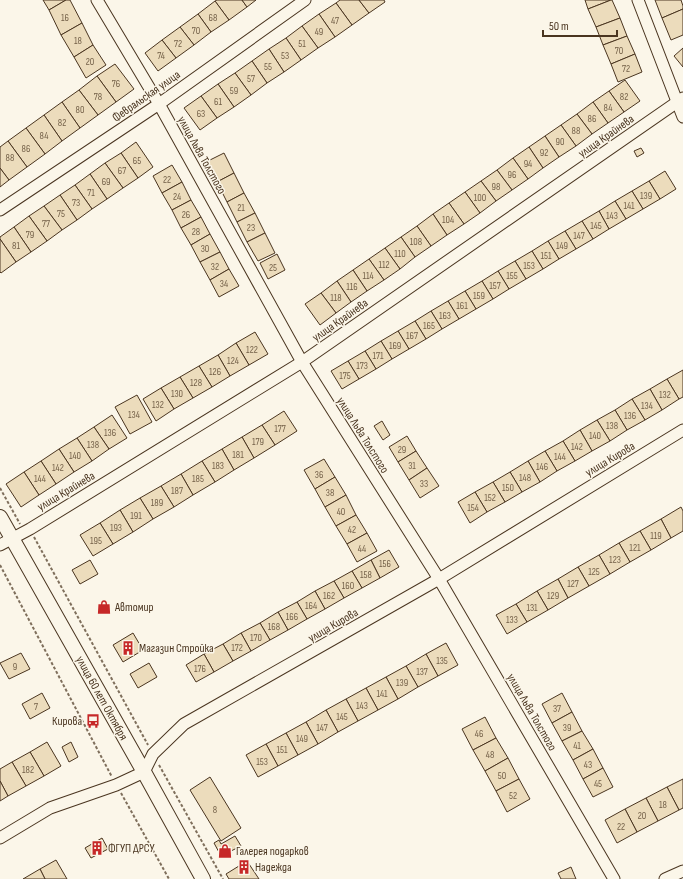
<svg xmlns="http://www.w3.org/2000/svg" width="683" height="879" viewBox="0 0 683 879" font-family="'Sofia Sans Condensed',sans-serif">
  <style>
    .building { fill: #ecdcbc; stroke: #4a3520 }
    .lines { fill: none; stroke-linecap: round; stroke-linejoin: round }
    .minor-casing { stroke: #4a3520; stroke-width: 13 }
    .major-casing { stroke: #4a3520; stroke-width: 16 }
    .path { stroke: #7f6f5c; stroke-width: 2; stroke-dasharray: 3 2; stroke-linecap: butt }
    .minor { stroke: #fbf6e9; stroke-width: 11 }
    .major { stroke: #fbf6e9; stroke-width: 14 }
    .labels { text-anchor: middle; stroke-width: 3; stroke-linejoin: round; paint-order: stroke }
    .number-label { font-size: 10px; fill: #725f47 }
    .street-label { font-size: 12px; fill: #4a3520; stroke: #fbf6e9 }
    .poi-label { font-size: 12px; fill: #4a3520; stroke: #fbf6e9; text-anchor: start }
  </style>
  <rect width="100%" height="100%" fill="#fbf6e9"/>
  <g class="building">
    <path d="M43,0H66L49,10Z"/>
    <path d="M66,0H70L82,23L61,35L49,10Z"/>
    <path d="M217,0H242L247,7L229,20L215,1Z"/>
    <path d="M242,0H256L247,7Z"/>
    <path d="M340,0H359L369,13L352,25L336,3Z"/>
    <path d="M359,0H384L385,2L369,13Z"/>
    <path d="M585,0H611L588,9Z"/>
    <path d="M611,0H612L620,18L596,27L588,9Z"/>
    <path d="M655,0H681L683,6V9L662,18Z"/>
    <path d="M215,1L229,20L211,32L198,14Z"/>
    <path d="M336,3L352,25L335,37L319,14Z"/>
    <path d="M683,9V35L671,40L662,18Z"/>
    <path d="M198,14L211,32L194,45L180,27Z"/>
    <path d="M319,14L335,37L318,48L302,26Z"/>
    <path d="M620,18L627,36L603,45L596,27Z"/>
    <path d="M82,23L93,45L74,57L61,35Z"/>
    <path d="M302,26L318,48L301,60L286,38Z"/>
    <path d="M180,27L194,45L176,58L162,40Z"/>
    <path d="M627,36L635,54L611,64L603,45Z"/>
    <path d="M286,38L301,60L284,72L269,49Z"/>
    <path d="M162,40L176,58L158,71L145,53Z"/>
    <path d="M93,45L106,65L86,78L74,57Z"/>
    <path d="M683,48V67L674,56Z"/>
    <path d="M269,49L284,72L267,83L252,61Z"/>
    <path d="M635,54L642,72L618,82L611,64Z"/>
    <path d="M252,61L267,83L251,95L235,73Z"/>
    <path d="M115,64L134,89L116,102L97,76Z"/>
    <path d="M235,73L251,95L234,107L218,84Z"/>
    <path d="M97,76L116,102L98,115L79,90Z"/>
    <path d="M625,80L640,101L624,112L609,91Z"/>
    <path d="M218,84L234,107L217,118L201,96Z"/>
    <path d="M79,90L98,115L80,128L62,102Z"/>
    <path d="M609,91L624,112L608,123L593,102Z"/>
    <path d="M201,96L217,118L200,130L184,108Z"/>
    <path d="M62,102L80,128L62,141L44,115Z"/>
    <path d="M593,102L608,123L592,134L577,114Z"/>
    <path d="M577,114L592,134L576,146L561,125Z"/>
    <path d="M44,115L62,141L45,154L26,128Z"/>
    <path d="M561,125L576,146L559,157L545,136Z"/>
    <path d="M26,128L45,154L27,167L8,141Z"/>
    <path d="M545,136L559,157L543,168L529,147Z"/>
    <path d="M8,141L27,167L9,180L0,168V147Z"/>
    <path d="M136,142L153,167L138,178L121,153Z"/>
    <path d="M529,147L543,168L528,179L513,158Z"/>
    <path d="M641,148L644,153L637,157L634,151Z"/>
    <path d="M121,153L138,178L123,188L105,163Z"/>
    <path d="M224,153L234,173L217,182L206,162Z"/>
    <path d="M513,158L528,179L512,190L497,170Z"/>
    <path d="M105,163L123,188L107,199L90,174Z"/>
    <path d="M172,165L182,182L162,193L153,176Z"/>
    <path d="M0,168L9,180L0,187Z"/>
    <path d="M497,170L512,190L496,201L481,181Z"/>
    <path d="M665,171L676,189L660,199L649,181Z"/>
    <path d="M234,173L244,193L227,202L217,182Z"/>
    <path d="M90,174L107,199L92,209L75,185Z"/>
    <path d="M481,181L496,201L480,213L465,192Z"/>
    <path d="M649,181L660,199L643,209L632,191Z"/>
    <path d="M182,182L191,200L172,210L162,193Z"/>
    <path d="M75,185L92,209L77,220L60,195Z"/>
    <path d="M632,191L643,209L626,219L615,201Z"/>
    <path d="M465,192L480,213L464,224L449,203Z"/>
    <path d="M244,193L255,213L237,222L227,202Z"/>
    <path d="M60,195L77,220L62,230L44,206Z"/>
    <path d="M191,200L201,217L181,228L172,210Z"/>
    <path d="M615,201L626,219L609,229L599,211Z"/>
    <path d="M449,203L464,224L447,235L433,214Z"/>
    <path d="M44,206L62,230L47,241L29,216Z"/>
    <path d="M599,211L609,229L593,239L582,221Z"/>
    <path d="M255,213L265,233L247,242L237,222Z"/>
    <path d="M433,214L447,235L431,246L417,226Z"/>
    <path d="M29,216L47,241L31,252L14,227Z"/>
    <path d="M201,217L210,234L191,245L181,228Z"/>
    <path d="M582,221L593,239L576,249L565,231Z"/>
    <path d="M417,226L431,246L415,257L401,237Z"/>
    <path d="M14,227L31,252L16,262L0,239V237Z"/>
    <path d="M565,231L576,249L559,259L548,241Z"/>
    <path d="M265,233L275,253L258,261L247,242Z"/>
    <path d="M210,234L220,252L200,262L191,245Z"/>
    <path d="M401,237L415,257L400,269L385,248Z"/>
    <path d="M0,239L16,262L1,273L0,272Z"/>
    <path d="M548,241L559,259L543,269L532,251Z"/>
    <path d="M385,248L400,269L384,280L369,259Z"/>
    <path d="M532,251L543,269L526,279L515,261Z"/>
    <path d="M220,252L229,269L210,280L200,262Z"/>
    <path d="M277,254L285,270L268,279L260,263Z"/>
    <path d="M369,259L384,280L367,291L353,270Z"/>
    <path d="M515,261L526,279L509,289L498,271Z"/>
    <path d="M229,269L239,286L219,297L210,280Z"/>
    <path d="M353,270L367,291L351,302L337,281Z"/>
    <path d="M498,271L509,289L493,299L482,281Z"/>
    <path d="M337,281L351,302L336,313L321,293Z"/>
    <path d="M482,281L493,299L476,309L465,291Z"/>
    <path d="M465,291L476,309L459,319L448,301Z"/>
    <path d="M321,293L336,313L320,325L305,304Z"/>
    <path d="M448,301L459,319L442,329L431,311Z"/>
    <path d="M431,311L442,329L426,339L415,321Z"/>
    <path d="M415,321L426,339L409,349L398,331Z"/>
    <path d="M398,331L409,349L392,359L381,341Z"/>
    <path d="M255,332L268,354L249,365L236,343Z"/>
    <path d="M381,341L392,359L376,369L365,351Z"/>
    <path d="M236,343L249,365L230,376L218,355Z"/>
    <path d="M365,351L376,369L359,379L348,361Z"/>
    <path d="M218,355L230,376L212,387L199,366Z"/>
    <path d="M348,361L359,379L342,389L331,371Z"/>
    <path d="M199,366L212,387L193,398L180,377Z"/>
    <path d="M683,370V397L679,399L667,379Z"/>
    <path d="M180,377L193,398L174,409L161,388Z"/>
    <path d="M667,379L679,399L662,410L650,389Z"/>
    <path d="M161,388L174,409L156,421L143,399Z"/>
    <path d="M650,389L662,410L645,420L632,399Z"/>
    <path d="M137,395L152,422L130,434L115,407Z"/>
    <path d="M632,399L645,420L627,430L615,410Z"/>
    <path d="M615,410L627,430L610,441L597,420Z"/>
    <path d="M284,411L297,431L275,445L262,425Z"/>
    <path d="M112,415L127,438L109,449L94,427Z"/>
    <path d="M597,420L610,441L592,451L580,430Z"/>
    <path d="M382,421L390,435L383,440L374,426Z"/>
    <path d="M262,425L275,445L254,458L242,437Z"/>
    <path d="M94,427L109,449L92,461L77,438Z"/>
    <path d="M580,430L592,451L575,461L563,441Z"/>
    <path d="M407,436L416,451L398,462L389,447Z"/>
    <path d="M242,437L254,458L234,470L222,449Z"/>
    <path d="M77,438L92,461L74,472L59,449Z"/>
    <path d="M563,441L575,461L557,471L545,451Z"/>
    <path d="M59,449L74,472L56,484L41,461Z"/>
    <path d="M222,449L234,470L215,482L202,461Z"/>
    <path d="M416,451L427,468L409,480L398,462Z"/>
    <path d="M545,451L557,471L540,482L528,461Z"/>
    <path d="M324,459L335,477L315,489L304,470Z"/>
    <path d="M41,461L56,484L39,495L24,472Z"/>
    <path d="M202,461L215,482L193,495L181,474Z"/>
    <path d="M528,461L540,482L522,492L510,472Z"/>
    <path d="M427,468L439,486L420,498L409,480Z"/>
    <path d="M24,472L39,495L21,507L6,484Z"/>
    <path d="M510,472L522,492L505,502L493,482Z"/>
    <path d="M181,474L193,495L174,507L161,486Z"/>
    <path d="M335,477L346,495L325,507L315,489Z"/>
    <path d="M493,482L505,502L487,512L475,492Z"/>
    <path d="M161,486L174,507L153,519L140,498Z"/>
    <path d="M475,492L487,512L470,523L458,502Z"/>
    <path d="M346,495L356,515L336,526L325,507Z"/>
    <path d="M140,498L153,519L133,532L120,510Z"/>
    <path d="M681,507L683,511V531L671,538L661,519Z"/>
    <path d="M120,510L133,532L113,544L100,523Z"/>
    <path d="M356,515L367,533L347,544L336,526Z"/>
    <path d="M661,519L671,538L651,550L640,531Z"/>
    <path d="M100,523L113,544L93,556L80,535Z"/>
    <path d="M640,531L651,550L630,562L619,543Z"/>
    <path d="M367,533L377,551L357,562L347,544Z"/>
    <path d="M619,543L630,562L610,574L599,555Z"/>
    <path d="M389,550L399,567L380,578L371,560Z"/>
    <path d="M599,555L610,574L589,586L578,567Z"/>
    <path d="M90,560L98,574L80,584L72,570Z"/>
    <path d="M371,560L380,578L362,588L352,571Z"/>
    <path d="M578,567L589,586L568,598L558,579Z"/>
    <path d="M352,571L362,588L344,598L334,581Z"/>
    <path d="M558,579L568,598L548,610L537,591Z"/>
    <path d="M334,581L344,598L325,609L315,591Z"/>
    <path d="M315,591L325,609L307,619L297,602Z"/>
    <path d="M537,591L548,610L527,622L516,604Z"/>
    <path d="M297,602L307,619L288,630L278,612Z"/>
    <path d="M516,604L527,622L507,634L496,615Z"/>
    <path d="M278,612L288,630L270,640L260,623Z"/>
    <path d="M260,623L270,640L251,651L241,633Z"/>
    <path d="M133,633L143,650L123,662L113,645Z"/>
    <path d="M241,633L251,651L233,661L223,644Z"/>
    <path d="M446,643L458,665L438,676L426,654Z"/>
    <path d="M223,644L233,661L214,672L204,654Z"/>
    <path d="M21,653L30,669L9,679L0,663Z"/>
    <path d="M204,654L214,672L196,682L186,665Z"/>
    <path d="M426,654L438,676L418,687L406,666Z"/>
    <path d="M149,663L157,677L138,688L130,674Z"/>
    <path d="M406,666L418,687L398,699L386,677Z"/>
    <path d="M386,677L398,699L378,710L366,688Z"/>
    <path d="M366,688L378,710L358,721L346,699Z"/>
    <path d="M42,693L50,708L30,719L22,704Z"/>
    <path d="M562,693L572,712L552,723L542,704Z"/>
    <path d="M346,699L358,721L338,732L326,710Z"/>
    <path d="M326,710L338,732L318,744L306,722Z"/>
    <path d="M572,712L582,731L562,741L552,723Z"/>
    <path d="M485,717L496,738L473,750L462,729Z"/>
    <path d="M306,722L318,744L298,755L286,733Z"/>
    <path d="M582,731L593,749L573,760L562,741Z"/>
    <path d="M286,733L298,755L278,766L266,744Z"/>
    <path d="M496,738L508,758L485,771L473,750Z"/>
    <path d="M47,742L61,766L44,776L30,752Z"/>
    <path d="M71,742L78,757L69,762L62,747Z"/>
    <path d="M266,744L278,766L258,777L246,755Z"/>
    <path d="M593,749L603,768L583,779L573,760Z"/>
    <path d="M30,752L44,776L26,786L12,762Z"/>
    <path d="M508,758L519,779L496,791L485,771Z"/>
    <path d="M12,762L26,786L8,796L0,781V769Z"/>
    <path d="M603,768L613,787L593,797L583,779Z"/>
    <path d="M210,777L241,828L221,841L190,790Z"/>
    <path d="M519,779L530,799L507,812L496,791Z"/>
    <path d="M683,779V808L679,810L667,787Z"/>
    <path d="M0,781L8,796L0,801Z"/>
    <path d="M667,787L679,810L658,821L646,798Z"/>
    <path d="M646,798L658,821L637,832L625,809Z"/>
    <path d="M625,809L637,832L617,843L605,820Z"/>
    <path d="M235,836L241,846L221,856L214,843L219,840L221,844Z"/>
    <path d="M102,838L108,849L91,858L85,848Z"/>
    <path d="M56,860L67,879H45L40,869Z"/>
    <path d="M247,861L259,879H229L226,874Z"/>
    <path d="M571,867L576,879H561L558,873Z"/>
    <path d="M40,869L45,879H23Z"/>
  </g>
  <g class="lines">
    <defs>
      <g id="minor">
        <path d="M97,0L159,104L302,362L439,579L614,879"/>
        <path d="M638,0L683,117"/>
        <path d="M0,210L159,104L305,0"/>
        <path d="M0,545L30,529L302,362L683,98"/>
        <path d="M0,838L50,808L116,785L144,772L153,754L184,724L439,579L683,430"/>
        <path d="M665,879L683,871"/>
      </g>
      <path id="major" d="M0,517L144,772L203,879"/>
    </defs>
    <use href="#minor" class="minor-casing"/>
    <use href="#major" class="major-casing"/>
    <g class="path">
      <path d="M0,488L20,524"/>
      <path d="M34,537L148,745"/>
      <path d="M0,565L112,777"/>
      <path d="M159,765L223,879"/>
      <path d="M121,793L169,879"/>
    </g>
    <use href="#minor" class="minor"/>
    <use href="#major" class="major"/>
  </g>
  <defs>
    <symbol id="shop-bare" viewBox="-9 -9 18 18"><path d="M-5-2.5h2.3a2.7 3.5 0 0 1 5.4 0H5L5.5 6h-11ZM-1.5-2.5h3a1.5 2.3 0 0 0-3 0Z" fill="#c62828" stroke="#fbf6e9" stroke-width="2.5" paint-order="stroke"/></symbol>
    <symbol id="building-bare" viewBox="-9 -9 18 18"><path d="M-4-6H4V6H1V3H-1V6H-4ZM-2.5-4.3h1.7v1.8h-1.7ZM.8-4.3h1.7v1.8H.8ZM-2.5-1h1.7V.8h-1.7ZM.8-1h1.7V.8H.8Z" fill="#c62828" stroke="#fbf6e9" stroke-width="2.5" paint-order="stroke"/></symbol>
    <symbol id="bus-bare" viewBox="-9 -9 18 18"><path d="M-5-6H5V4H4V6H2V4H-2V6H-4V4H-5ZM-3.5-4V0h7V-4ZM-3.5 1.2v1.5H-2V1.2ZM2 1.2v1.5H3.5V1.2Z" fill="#c62828" stroke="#fbf6e9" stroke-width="2.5" paint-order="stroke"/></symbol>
  </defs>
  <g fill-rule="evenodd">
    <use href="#shop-bare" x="94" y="597" width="20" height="20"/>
    <use href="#building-bare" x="118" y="638" width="20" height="20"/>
    <use href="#bus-bare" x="83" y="711" width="20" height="20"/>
    <use href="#building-bare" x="87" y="838" width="20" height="20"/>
    <use href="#shop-bare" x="215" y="841" width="20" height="20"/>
    <use href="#building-bare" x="234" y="857" width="20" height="20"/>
  </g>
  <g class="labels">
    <g class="number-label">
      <text x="65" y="21">16</text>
      <text x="213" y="21">68</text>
      <text x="335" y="24">47</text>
      <text x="196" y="34">70</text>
      <text x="319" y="35">49</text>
      <text x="78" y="44">18</text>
      <text x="178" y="47">72</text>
      <text x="302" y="47">51</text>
      <text x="619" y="54">70</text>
      <text x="161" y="59">74</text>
      <text x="285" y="59">53</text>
      <text x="90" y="65">20</text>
      <text x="268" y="70">55</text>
      <text x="626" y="72">72</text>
      <text x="251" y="82">57</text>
      <text x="116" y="87">76</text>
      <text x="234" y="94">59</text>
      <text x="98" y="100">78</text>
      <text x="624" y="100">82</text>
      <text x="218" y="105">61</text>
      <text x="608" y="111">84</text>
      <text x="80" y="113">80</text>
      <text x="201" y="117">63</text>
      <text x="592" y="122">86</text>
      <text x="62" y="126">82</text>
      <text x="576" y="134">88</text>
      <text x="44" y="139">84</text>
      <text x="560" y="145">90</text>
      <text x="26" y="152">86</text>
      <text x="544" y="156">92</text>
      <text x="10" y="161">88</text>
      <text x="137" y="164">65</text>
      <text x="528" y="167">94</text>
      <text x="122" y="174">67</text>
      <text x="512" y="178">96</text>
      <text x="167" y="183">22</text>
      <text x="106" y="185">69</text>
      <text x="496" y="190">98</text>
      <text x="91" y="196">71</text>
      <text x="646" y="199">139</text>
      <text x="177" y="200">24</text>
      <text x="480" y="201">100</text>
      <text x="76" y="206">73</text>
      <text x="629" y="209">141</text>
      <text x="241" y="211">21</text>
      <text x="61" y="217">75</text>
      <text x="186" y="218">26</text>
      <text x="612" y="219">143</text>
      <text x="448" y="223">104</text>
      <text x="46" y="227">77</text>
      <text x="596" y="229">145</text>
      <text x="251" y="231">23</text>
      <text x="196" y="235">28</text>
      <text x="30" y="238">79</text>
      <text x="579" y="239">147</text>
      <text x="416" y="245">108</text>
      <text x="16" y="249">81</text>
      <text x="562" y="249">149</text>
      <text x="205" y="252">30</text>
      <text x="400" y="257">110</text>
      <text x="546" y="259">151</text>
      <text x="384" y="268">112</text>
      <text x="529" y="269">153</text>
      <text x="215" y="270">32</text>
      <text x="273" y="271">25</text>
      <text x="368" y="279">114</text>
      <text x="512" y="279">155</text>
      <text x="224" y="287">34</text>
      <text x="495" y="289">157</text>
      <text x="352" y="290">116</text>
      <text x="479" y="299">159</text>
      <text x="336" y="301">118</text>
      <text x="462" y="309">161</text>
      <text x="445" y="319">163</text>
      <text x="429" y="329">165</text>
      <text x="412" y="339">167</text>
      <text x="395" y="349">169</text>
      <text x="252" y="353">122</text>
      <text x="378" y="359">171</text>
      <text x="233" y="364">124</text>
      <text x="362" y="369">173</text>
      <text x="215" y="375">126</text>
      <text x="345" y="379">175</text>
      <text x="196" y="386">128</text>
      <text x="177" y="397">130</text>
      <text x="665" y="398">132</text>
      <text x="158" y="408">132</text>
      <text x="647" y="409">134</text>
      <text x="134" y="418">134</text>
      <text x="630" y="419">136</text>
      <text x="612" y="429">138</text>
      <text x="280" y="432">177</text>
      <text x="110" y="436">136</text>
      <text x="595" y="439">140</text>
      <text x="258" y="445">179</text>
      <text x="93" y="448">138</text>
      <text x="577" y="450">142</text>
      <text x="402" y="453">29</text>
      <text x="238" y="458">181</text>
      <text x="75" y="459">140</text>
      <text x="560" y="460">144</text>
      <text x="218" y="469">183</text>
      <text x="412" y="469">31</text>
      <text x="542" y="470">146</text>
      <text x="58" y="471">142</text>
      <text x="319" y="478">36</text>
      <text x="525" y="481">148</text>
      <text x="40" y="482">144</text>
      <text x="198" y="482">185</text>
      <text x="424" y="487">33</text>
      <text x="508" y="491">150</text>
      <text x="177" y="494">187</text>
      <text x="330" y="496">38</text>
      <text x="490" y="501">152</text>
      <text x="157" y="506">189</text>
      <text x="473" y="511">154</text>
      <text x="341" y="515">40</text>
      <text x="136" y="519">191</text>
      <text x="116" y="531">193</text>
      <text x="352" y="533">42</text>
      <text x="656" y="539">119</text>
      <text x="96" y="544">195</text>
      <text x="635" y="551">121</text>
      <text x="362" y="552">44</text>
      <text x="615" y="563">123</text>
      <text x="385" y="567">156</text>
      <text x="594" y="575">125</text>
      <text x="366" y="578">158</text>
      <text x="573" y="587">127</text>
      <text x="348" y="589">160</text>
      <text x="329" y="599">162</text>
      <text x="553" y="599">129</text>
      <text x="311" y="609">164</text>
      <text x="532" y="611">131</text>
      <text x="292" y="620">166</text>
      <text x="512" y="623">133</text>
      <text x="274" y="630">168</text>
      <text x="256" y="641">170</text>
      <text x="237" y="651">172</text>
      <text x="442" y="664">135</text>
      <text x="15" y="670">9</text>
      <text x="200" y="672">176</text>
      <text x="422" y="675">137</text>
      <text x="402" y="686">139</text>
      <text x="382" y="697">141</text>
      <text x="362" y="709">143</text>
      <text x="36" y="710">7</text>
      <text x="557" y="712">37</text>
      <text x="342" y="720">145</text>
      <text x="322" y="731">147</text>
      <text x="567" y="731">39</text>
      <text x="479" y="737">46</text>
      <text x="302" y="742">149</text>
      <text x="577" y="749">41</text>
      <text x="282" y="753">151</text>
      <text x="490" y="758">48</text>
      <text x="262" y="765">153</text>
      <text x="588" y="768">43</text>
      <text x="28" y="773">182</text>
      <text x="502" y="779">50</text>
      <text x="598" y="787">45</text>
      <text x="513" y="799">52</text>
      <text x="663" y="808">18</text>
      <text x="215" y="813">8</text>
      <text x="642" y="819">20</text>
      <text x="621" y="830">22</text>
    </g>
    <g class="street-label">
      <text transform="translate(146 96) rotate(-35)" y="4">Февральская улица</text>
      <text transform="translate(606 136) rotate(-35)" y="4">улица Крайнева</text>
      <text transform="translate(202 155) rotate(61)" y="4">улица Льва Толстого</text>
      <text transform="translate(340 320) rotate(-35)" y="4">улица Крайнева</text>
      <text transform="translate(363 435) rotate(58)" y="4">улица Льва Толстого</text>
      <text transform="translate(610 459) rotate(-31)" y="4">улица Кирова</text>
      <text transform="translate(66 491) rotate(-31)" y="4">улица Крайнева</text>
      <text transform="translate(333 625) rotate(-30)" y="4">улица Кирова</text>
      <text transform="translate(102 698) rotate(61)" y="4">улица 60 лет Октября</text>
      <text transform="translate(532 712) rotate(60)" y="4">улица Льва Толстого</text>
    </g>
    <g class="poi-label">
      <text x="115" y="611">Автомир</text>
      <text x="139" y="652">Магазин Стройка</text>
      <text x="82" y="725" text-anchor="end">Кирова</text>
      <text x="108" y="852">ФГУП ДРСУ</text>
      <text x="236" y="855">Галерея подарков</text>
      <text x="255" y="871">Надежда</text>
    </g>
  </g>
  <path d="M543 30v6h74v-6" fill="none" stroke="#4a3520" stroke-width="2"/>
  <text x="549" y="30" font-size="12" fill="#4a3520" stroke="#fbf6e9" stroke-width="3" paint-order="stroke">50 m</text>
</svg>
